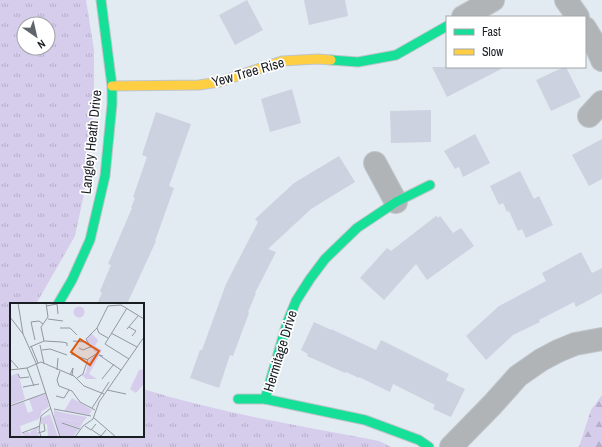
<svg xmlns="http://www.w3.org/2000/svg" width="602" height="447" viewBox="0 0 602 447" font-family="'Archivo Narrow',sans-serif">
  <style>
    .forest { fill: url(#forest-firs) }
    .park { fill: url(#park-tufts); fill-rule: evenodd }
    .building { fill: #cdd2e0 }
    .lines { fill: none; stroke-linecap: round; stroke-linejoin: round }
    .street-casing { stroke: #bfc5cb; stroke-width: 24 }
    .fast-casing { stroke: #bfc5cb; stroke-width: 11 }
    .slow-casing { stroke: #bfc5cb; stroke-width: 11 }
    .street { stroke: #b1b4b6; stroke-width: 22 }
    .fast { stroke: #16e098; stroke-width: 9 }
    .slow { stroke: #ffcf43; stroke-width: 9 }
    .labels { text-anchor: middle; stroke-width: 3.5; stroke-linejoin: round; paint-order: stroke }
    .street-label { font-size: 14px; fill: #191e23; stroke: #fff }
    .inset-road { fill: none; stroke: #92989f; stroke-width: 1 }
    .view { fill: #de560d; fill-opacity: 0.15; stroke: #de560d; stroke-width: 2 }
    .inset-edge { fill: none; stroke: #191e23; stroke-width: 2 }
  </style>
  <defs>
    <pattern id="forest-firs" width="22" height="20" patternUnits="userSpaceOnUse"><rect width="22" height="20" fill="#d6cceb"/><path d="M5 1l3.5 6h-7zM16 11l3.5 6h-7z" fill="#b7afc9"/></pattern>
    <pattern id="park-tufts" width="24" height="20" patternUnits="userSpaceOnUse"><rect width="24" height="20" fill="#d6cceb"/><path d="M3 7l-1-3M5 7V3M7 7l1-3M15 17l-1-3M17 17v-4M19 17l1-3" fill="none" stroke="#b7afc9"/></pattern>
  </defs>
  <rect width="100%" height="100%" fill="#e2eaf2"/>
  <path class="forest" d="M602,395V447H579L591,410Z"/>
  <path class="park" d="M0,0H86L94,50V104L88,175L75,236L36,304H11V436H143V389C220,413 300,426 379,441L391,447H0ZM24,24H48V48H24Z"/>
  <g class="building">
    <path d="M247,0L263,30L235,45L219,15Z"/>
    <path d="M304,0H345L348,16L309,25Z"/>
    <path d="M432,67H505L447,97Z"/>
    <path d="M564,67H566L581,97L551,111L536,80Z"/>
    <path d="M292,89L301,123L270,132L261,99Z"/>
    <path d="M431,110V142L391,143L390,111Z"/>
    <path d="M156,112L191,124L169,186L174,188L155,241H156L127,304H97L102,293L100,291L111,265L108,264L132,208H131L135,198L133,197L147,157L142,155Z"/>
    <path d="M475,134L490,163L463,177L459,167L455,169L444,151Z"/>
    <path d="M602,139V179L589,186L572,155Z"/>
    <path d="M339,156L355,182L311,209L268,249L276,252L255,293H256L248,312L249,313L233,356L230,355L219,388L190,378L200,350H202L226,284L258,222L255,219L294,183Z"/>
    <path d="M520,171L534,199L539,196L553,225L526,238L522,229L518,231L509,211L507,212L503,203L499,205L490,186Z"/>
    <path d="M436,216L438,218L440,216L453,233L461,228L474,246L427,280L416,264L384,300L360,278L387,248L391,251Z"/>
    <path d="M581,252L592,273L602,268V293L576,307L574,302L539,320L540,322L513,335L486,360L466,336L499,306L546,281L542,273Z"/>
    <path d="M314,322L331,330V329L376,350L381,340L449,374L446,380L465,389L451,417L433,409L435,405L393,384L390,392L359,377V378L346,372L345,373L307,356L308,354L301,350Z"/>
  </g>
  <g class="lines">
    <defs>
      <g id="street">
        <path d="M566,0L578,17"/>
        <path d="M463,17L493,0"/>
        <path d="M585,28L596,46L602,60"/>
        <path d="M589,116L602,102"/>
        <path d="M375,163L396,202"/>
        <path d="M451,447L492,405L518,376L541,360L558,351L575,344L602,339"/>
      </g>
      <g id="fast">
        <path d="M331,60L358,62L396,55L447,26"/>
        <path d="M58,304L72,280L90,240L105,176L112,104V86L101,0"/>
        <path d="M238,399H265L365,420L419,440L429,447"/>
        <path d="M265,399L287,323L296,301L310,279L325,259L357,228L396,202L430,185"/>
      </g>
      <path id="slow" d="M112,86L199,85L219,82L282,61L318,59L331,60"/>
    </defs>
    <use href="#street" class="street-casing"/>
    <use href="#fast" class="fast-casing"/>
    <use href="#slow" class="slow-casing"/>
    <use href="#street" class="street"/>
    <use href="#fast" class="fast"/>
    <use href="#slow" class="slow"/>
  </g>
  <g class="labels">
    <g class="street-label">
      <text transform="translate(248 72) rotate(-16)" y="5">Yew Tree Rise</text>
      <text transform="translate(91 142) rotate(-84)" y="5">Langley Heath Drive</text>
      <text transform="translate(280 351) rotate(-73)" y="5">Hermitage Drive</text>
    </g>
  </g>
  <g transform="translate(10 303)">
    <rect width="134" height="134" fill="#e2eaf2"/>
    <path d="M134,66V81L126,90L120,86L129,67Z" fill="#d6cceb"/>
    <path d="M81,30L88,37L85,43L92,47L79,71L87,76H76L72,72L76,70L78,59L86,50L76,38ZM8,70L15,96L0,102V73ZM36,91L39,104L32,108L29,116L10,123L12,134H0V104L14,98L18,110L23,108L19,96ZM62,95L82,107L79,112L54,108ZM44,107L54,110L77,114L73,119L44,115Z" fill="#d6cceb"/>
    <path d="M40,111L48,134H38L37,121H31V115ZM44,115L57,117L73,119L70,125L52,119L69,126L63,134H50ZM28,123L27,129L30,134H13V130L19,129L21,133L20,129Z" fill="#d6cceb"/>
    <path d="M63.5 9a5.5 5.5 0 1 1 11 0a5.5 5.5 0 1 1-11 0Z" fill="#d6cceb"/>
    <path class="inset-road" d="M8,0L13,31L26,60L50,134M36,3L47,1L48,11M117,5L95,41L119,56M0,14L13,31M38,16L53,18M119,24L126,28L122,33M50,25H60L67,32M117,26L128,13M101,30L127,44M98,35L89,30L87,25L98,3L111,2L134,16M25,37L21,19L29,18L33,21M34,38L52,39L57,40V43M63,38L76,39M30,42L34,61M21,43L28,60M20,44L34,38L31,24L38,14L36,0M69,45L73,47L80,44M81,45L76,36L87,25M32,47L40,46L57,52M61,51L78,57M93,53L89,52L111,67M0,56L8,65M17,65L24,83M0,67L17,65L31,59L64,73L74,83L94,91M47,67L48,55M50,68L47,77L49,83L62,88L70,99L85,107M8,71L10,75L19,74M60,72L63,65L62,73M67,75L73,71L78,56L86,51M92,76L104,61M13,84L29,81M97,87L116,91M46,93L54,95L59,87M0,103L36,90M82,105L99,79M44,106L81,113M84,115L106,134M52,120L70,126M75,123L81,127L86,121M82,127L91,133L96,127M12,130L30,123M28,130L35,128L34,121M31,134L29,127L31,113L41,105M65,134L73,123L83,116L89,99L134,34"/>
    <path class="view" d="M70,36L89,48L80,62L61,49Z"/>
    <rect width="134" height="134" class="inset-edge"/>
  </g>
  <rect x="446" y="16" width="140" height="52" fill="#ffffff" stroke="#a3a5a7"/>
  <rect x="454" y="29" width="20" height="6" fill="#16e098" stroke="#a3a5a7"/>
  <text x="482" y="36" font-size="12" fill="#191e23">Fast</text>
  <rect x="454" y="49" width="20" height="6" fill="#ffcf43" stroke="#a3a5a7"/>
  <text x="482" y="56" font-size="12" fill="#191e23">Slow</text>
  <g transform="translate(36 36) rotate(146)"><circle r="19" fill="#ffffff" stroke="#a3a5a7"/>
  <path d="M0-3L7 15L0 10L-7 15Z" fill="#5f656b"/>
  <text y="-6" font-size="11" font-weight="bold" text-anchor="middle" fill="#191e23">N</text>
  </g>
</svg>
